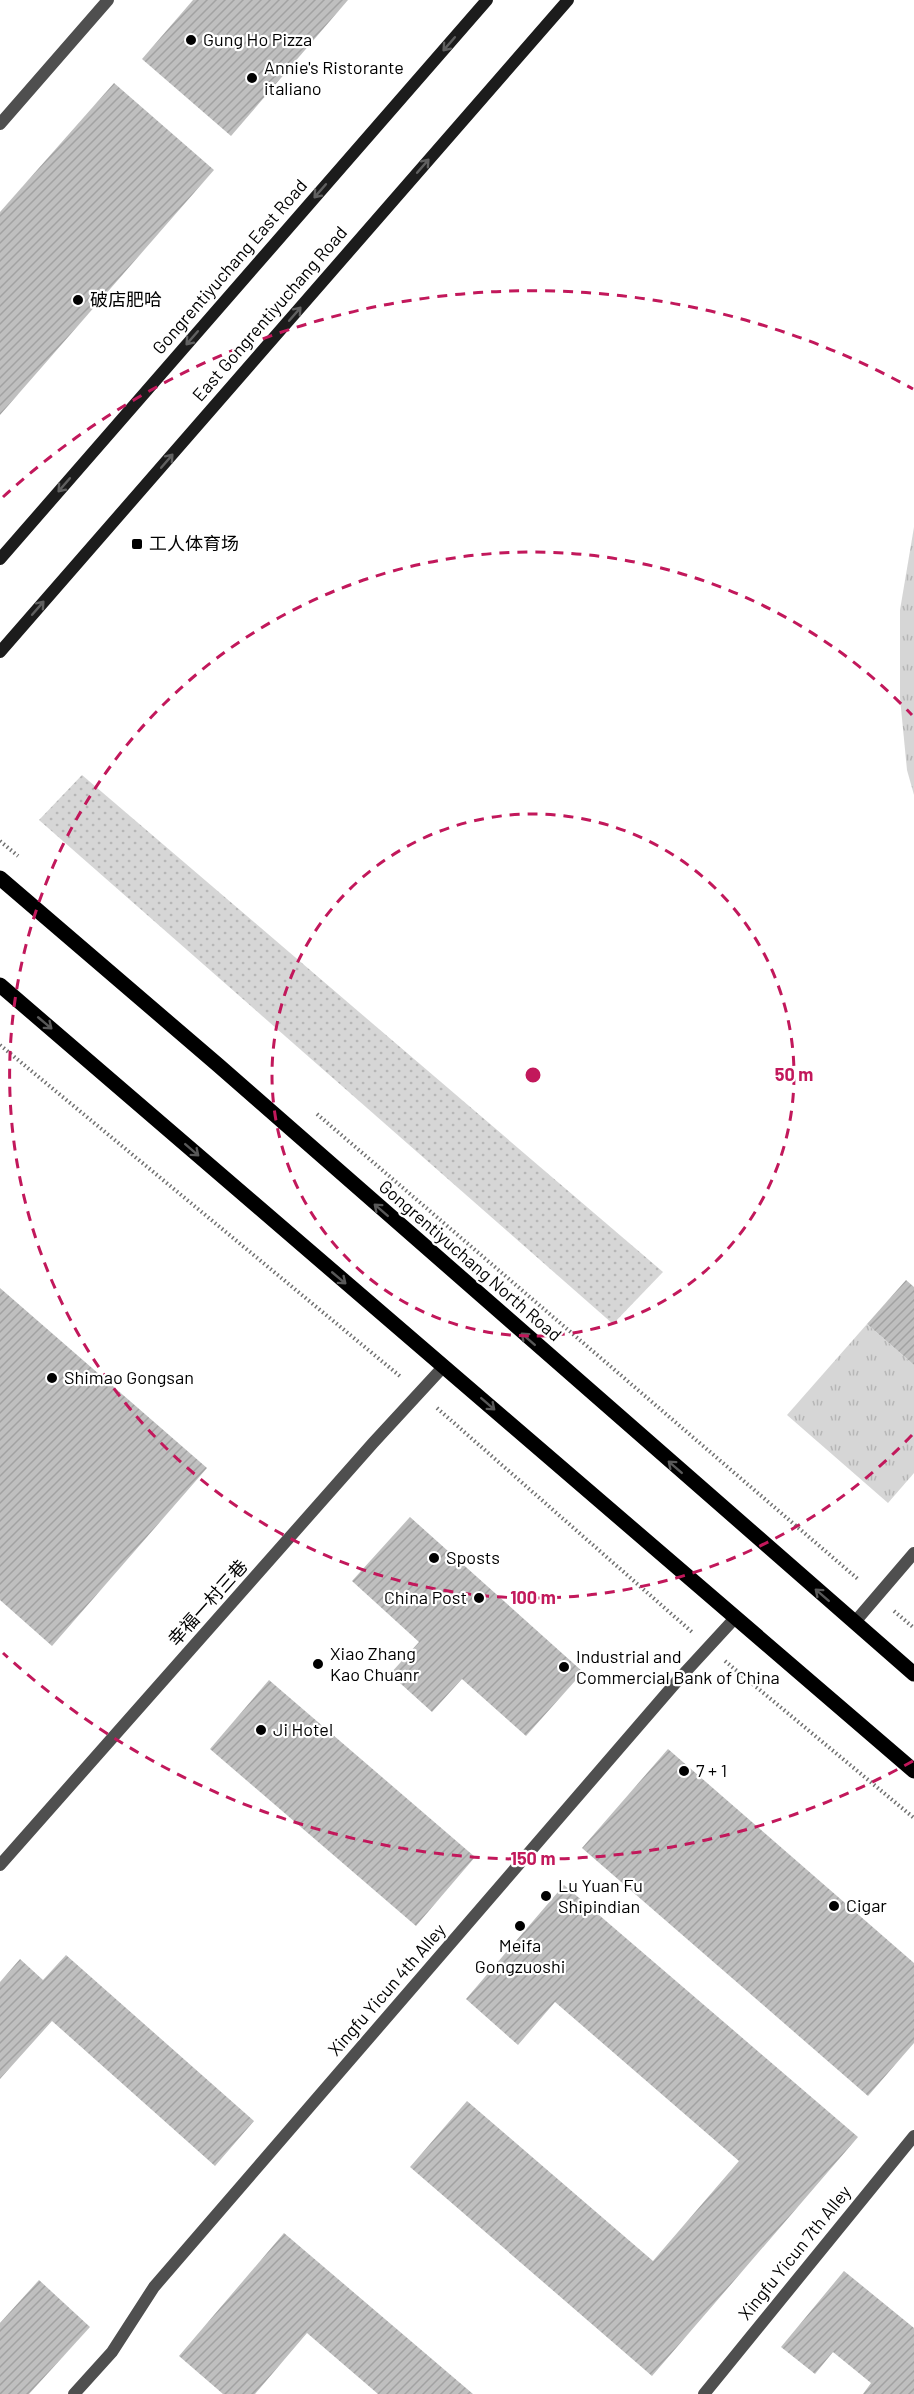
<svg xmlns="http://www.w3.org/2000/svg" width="914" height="2394" viewBox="0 0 914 2394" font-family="Barlow,'Noto Sans SC',sans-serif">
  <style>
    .grass { fill: url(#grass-tufts) }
    .park { fill: url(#park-dots) }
    .building { fill: url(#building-hatch) }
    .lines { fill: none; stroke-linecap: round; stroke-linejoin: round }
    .path { stroke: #717171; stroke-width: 4; stroke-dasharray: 1.5 3; stroke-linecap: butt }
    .service { stroke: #4f4f4f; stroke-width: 12 }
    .minor { stroke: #4f4f4f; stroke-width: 12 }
    .secondary { stroke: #1c1c1c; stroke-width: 12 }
    .primary { stroke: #000; stroke-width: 15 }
    .oneway { stroke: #606060 }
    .oneway2 { stroke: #595959 }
    .ring { fill: none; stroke: #c2185b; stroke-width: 3; stroke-dasharray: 10 8 }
    .poi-dot { fill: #000; stroke: #fff; stroke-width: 2 }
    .labels { text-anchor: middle; stroke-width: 4.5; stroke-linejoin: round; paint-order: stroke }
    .poi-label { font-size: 18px; fill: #000; stroke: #fff; text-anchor: start }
    .street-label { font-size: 18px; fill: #000; stroke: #fff }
    .centre { fill: #c2185b; stroke: #fff; stroke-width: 3 }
    .ring-label { font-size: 18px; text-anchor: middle; font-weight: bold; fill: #c2185b; stroke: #fff; stroke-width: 4.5; stroke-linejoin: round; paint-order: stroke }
  </style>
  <defs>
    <pattern id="grass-tufts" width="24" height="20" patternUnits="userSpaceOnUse" patternTransform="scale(1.5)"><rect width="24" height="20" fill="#d6d6d6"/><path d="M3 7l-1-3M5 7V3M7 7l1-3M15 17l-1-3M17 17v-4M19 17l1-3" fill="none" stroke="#b6b6b6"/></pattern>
    <pattern id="park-dots" width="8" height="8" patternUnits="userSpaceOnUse" patternTransform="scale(1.5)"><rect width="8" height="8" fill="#d6d6d6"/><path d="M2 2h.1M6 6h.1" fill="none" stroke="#b6b6b6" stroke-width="1.8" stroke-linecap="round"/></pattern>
    <pattern id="building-hatch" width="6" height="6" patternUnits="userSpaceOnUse" patternTransform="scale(1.5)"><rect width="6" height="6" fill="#bfbfbf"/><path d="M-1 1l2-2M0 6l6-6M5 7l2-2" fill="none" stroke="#a2a2a2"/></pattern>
  </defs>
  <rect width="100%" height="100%" fill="#fff"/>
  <g class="grass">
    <path d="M914,527V795L907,770L900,698V610Z"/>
    <path d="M867,1324L914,1365V1473L888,1503L787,1415Z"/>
  </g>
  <path class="park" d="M82,775L642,1254L663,1272L613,1324L39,820Z"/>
  <g class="building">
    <path d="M193,0H348L231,136L142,59Z"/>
    <path d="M114,83L214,170L0,415V212Z"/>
    <path d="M906,1280L914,1287V1365L867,1324Z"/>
    <path d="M0,1288L207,1468L52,1646L0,1600Z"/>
    <path d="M410,1517L583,1672L526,1736L462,1679L432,1712L390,1674L419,1642L352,1581Z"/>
    <path d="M269,1680L475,1857L416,1926L210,1749Z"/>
    <path d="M668,1749L914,1963V2043L868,2096L582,1848Z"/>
    <path d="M564,1885L858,2137L652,2376L410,2167L467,2101L653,2261L739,2161L555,2002L518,2045L466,1999Z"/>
    <path d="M66,1955L254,2121L215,2166L52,2021L0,2079V1982L20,1959L43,1980Z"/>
    <path d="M284,2233L473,2394H378L307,2333L255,2394H223L179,2356Z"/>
    <path d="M844,2271L914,2328V2394H863L871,2383L833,2352L815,2374L781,2347Z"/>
    <path d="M39,2280L90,2327L29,2394H0V2323Z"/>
  </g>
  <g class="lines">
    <g class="path">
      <path d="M0,841L18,856"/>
      <path d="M0,1045L401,1377"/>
      <path d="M317,1114L859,1580"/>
      <path d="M437,1408L692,1632"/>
      <path d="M894,1611L914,1628"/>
      <path d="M725,1661L914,1818"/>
    </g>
    <path class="service" d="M854,1623L914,1553"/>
    <g class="minor">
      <path d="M0,124L108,0"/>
      <path d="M0,1865L373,1443L444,1366"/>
      <path d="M74,2394L112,2352L154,2287L678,1680L736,1617"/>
      <path d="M704,2394L914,2136"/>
    </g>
    <g class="secondary">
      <path d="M0,559L487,0"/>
      <path d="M0,652L568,0"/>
    </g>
    <g class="primary">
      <path d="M0,878L218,1065L914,1674"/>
      <path d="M0,985L914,1771"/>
    </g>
  </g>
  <defs><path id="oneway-shaft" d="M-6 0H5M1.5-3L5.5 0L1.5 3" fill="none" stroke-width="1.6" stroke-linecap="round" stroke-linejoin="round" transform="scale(1.5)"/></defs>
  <g class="oneway">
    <use href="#oneway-shaft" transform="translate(449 44) rotate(131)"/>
    <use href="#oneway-shaft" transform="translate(423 166) rotate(-49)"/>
    <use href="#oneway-shaft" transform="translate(320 191) rotate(131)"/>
    <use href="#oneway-shaft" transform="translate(295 314) rotate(-49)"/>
    <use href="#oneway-shaft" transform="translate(192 338) rotate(131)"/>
    <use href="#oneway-shaft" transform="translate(167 461) rotate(-49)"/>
    <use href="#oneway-shaft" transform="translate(64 485) rotate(131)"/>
    <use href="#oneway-shaft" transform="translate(38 608) rotate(-49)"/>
  </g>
  <g class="oneway2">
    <use href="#oneway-shaft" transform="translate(45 1023) rotate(40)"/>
    <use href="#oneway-shaft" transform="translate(192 1150) rotate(41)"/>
    <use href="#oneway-shaft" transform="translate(381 1210) rotate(-139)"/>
    <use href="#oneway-shaft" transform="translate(339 1278) rotate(40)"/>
    <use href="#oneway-shaft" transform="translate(528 1339) rotate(-139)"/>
    <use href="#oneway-shaft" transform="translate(488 1404) rotate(41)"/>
    <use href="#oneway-shaft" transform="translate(675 1467) rotate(-139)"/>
    <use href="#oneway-shaft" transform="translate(822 1595) rotate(-139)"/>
  </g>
  <g class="ring">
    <circle cx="533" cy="1075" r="261"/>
    <path d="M912 1435A523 523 0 1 1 912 715"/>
    <path d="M913 1761A784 784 0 0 1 3 1653M3 497A784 784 0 0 1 913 389"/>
  </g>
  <g class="poi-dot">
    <circle cx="191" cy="40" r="6"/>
    <circle cx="252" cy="78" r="6"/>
    <circle cx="78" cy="300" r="6"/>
    <rect x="131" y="538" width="12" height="12" rx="3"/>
    <circle cx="52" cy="1378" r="6"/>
    <circle cx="434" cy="1558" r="6"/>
    <circle cx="479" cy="1598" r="6"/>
    <circle cx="318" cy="1664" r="6"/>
    <circle cx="564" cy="1667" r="6"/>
    <circle cx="261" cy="1730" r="6"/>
    <circle cx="684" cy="1771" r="6"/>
    <circle cx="546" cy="1896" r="6"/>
    <circle cx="834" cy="1906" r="6"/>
    <circle cx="520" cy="1926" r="6"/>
  </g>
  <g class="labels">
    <g class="poi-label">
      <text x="203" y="46">Gung Ho Pizza</text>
      <text x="264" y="74">Annie's Ristorante<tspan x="264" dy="21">italiano</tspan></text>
      <text x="90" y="306">破店肥哈</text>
      <text x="149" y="550">工人体育场</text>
      <text x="64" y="1384">Shimao Gongsan</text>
      <text x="446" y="1564">Sposts</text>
      <text x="467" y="1604" text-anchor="end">China Post</text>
      <text x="330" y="1660">Xiao Zhang<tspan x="330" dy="21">Kao Chuanr</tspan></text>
      <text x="576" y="1663">Industrial and<tspan x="576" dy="21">Commercial Bank of China</tspan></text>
      <text x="273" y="1736">Ji Hotel</text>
      <text x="696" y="1777">7 + 1</text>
      <text x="558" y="1892">Lu Yuan Fu<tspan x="558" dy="21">Shipindian</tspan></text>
      <text x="846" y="1912">Cigar</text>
      <text x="520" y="1952" text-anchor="middle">Meifa<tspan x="520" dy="21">Gongzuoshi</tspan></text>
    </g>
    <g class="street-label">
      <text transform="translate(230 267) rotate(-49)" y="6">Gongrentiyuchang East Road</text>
      <text transform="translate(270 314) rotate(-49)" y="6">East Gongrentiyuchang Road</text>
      <text transform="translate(470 1261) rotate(41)" y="6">Gongrentiyuchang North Road</text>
      <text transform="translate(208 1603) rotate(-48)" y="6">幸福一村三巷</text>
      <text transform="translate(387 1990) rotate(-49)" y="6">Xingfu Yicun 4th Alley</text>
      <text transform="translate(795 2253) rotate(-51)" y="6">Xingfu Yicun 7th Alley</text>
    </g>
  </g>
  <circle cx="533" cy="1075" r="9" class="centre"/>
  <g class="ring-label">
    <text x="794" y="1081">50 m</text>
    <text x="533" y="1604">100 m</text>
    <text x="533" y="1865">150 m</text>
  </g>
</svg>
